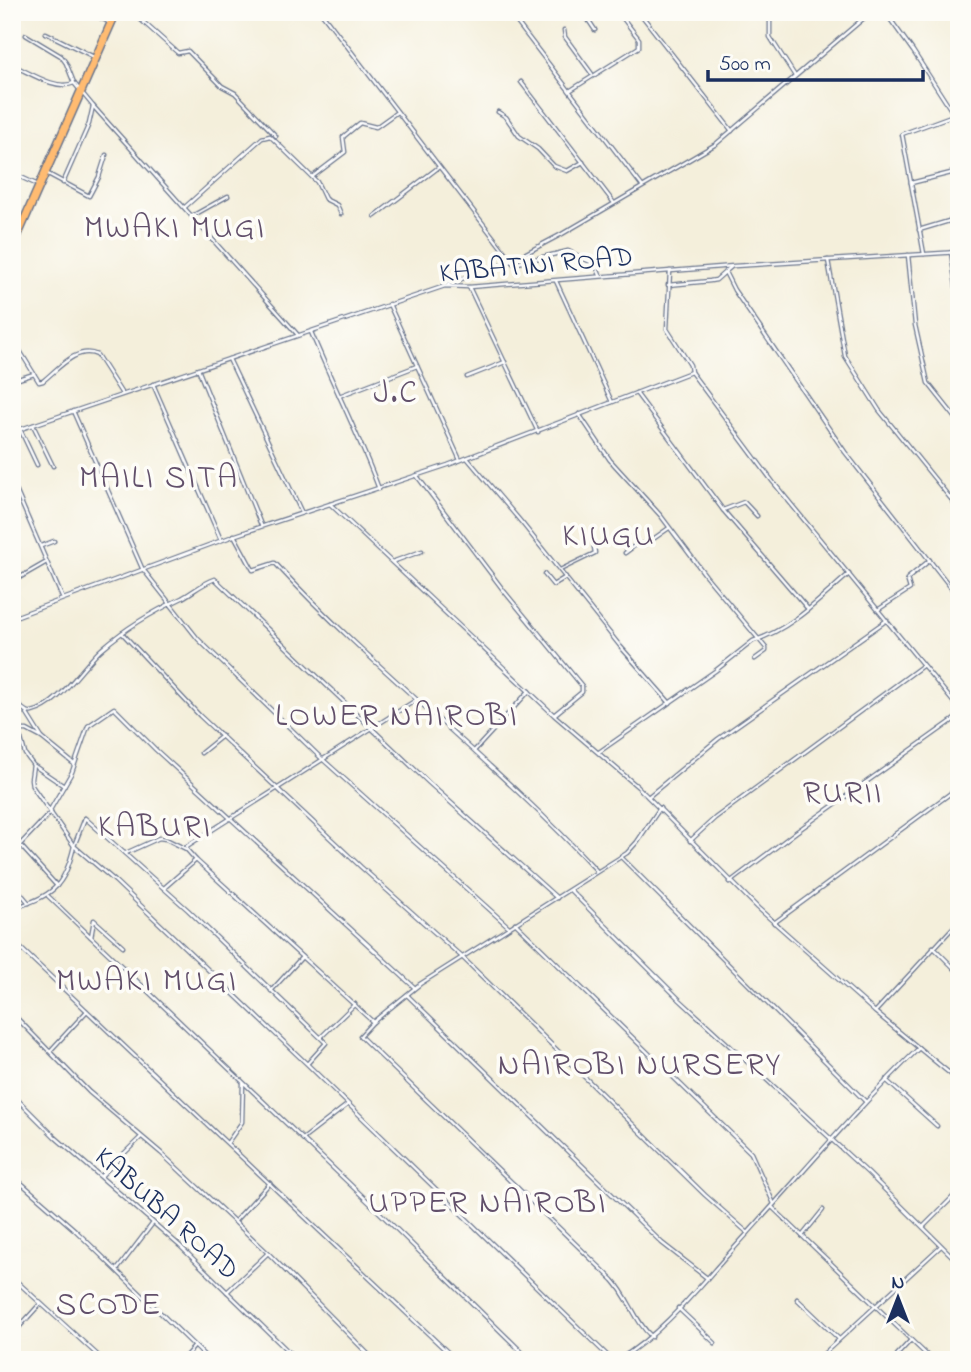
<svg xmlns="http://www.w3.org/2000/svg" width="971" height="1372" viewBox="0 0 971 1372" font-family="'Indie Flower',sans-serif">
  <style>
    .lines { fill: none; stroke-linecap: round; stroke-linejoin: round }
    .minor-casing { stroke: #67728a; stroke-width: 5 }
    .trunk-casing { stroke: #67728a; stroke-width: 10 }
    .minor { stroke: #fff; stroke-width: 2.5 }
    .trunk { stroke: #ffbb71; stroke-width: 7 }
    .labels { text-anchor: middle; stroke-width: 7; stroke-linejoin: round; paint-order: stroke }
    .street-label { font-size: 28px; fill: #1b2f5e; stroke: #fdfcf7 }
    .quarter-label { font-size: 32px; letter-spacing: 2px; fill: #62506b; stroke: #fdfcf7 }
  </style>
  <rect width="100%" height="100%" fill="#fdfcf7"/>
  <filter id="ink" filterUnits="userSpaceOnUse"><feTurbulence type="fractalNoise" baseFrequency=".0143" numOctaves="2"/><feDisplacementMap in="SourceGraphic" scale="14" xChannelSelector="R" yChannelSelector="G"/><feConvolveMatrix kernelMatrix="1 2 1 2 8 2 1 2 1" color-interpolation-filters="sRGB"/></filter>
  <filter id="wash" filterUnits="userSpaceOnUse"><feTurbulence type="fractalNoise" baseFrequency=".00686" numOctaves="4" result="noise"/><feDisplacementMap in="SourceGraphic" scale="28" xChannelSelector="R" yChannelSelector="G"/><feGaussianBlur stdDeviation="1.57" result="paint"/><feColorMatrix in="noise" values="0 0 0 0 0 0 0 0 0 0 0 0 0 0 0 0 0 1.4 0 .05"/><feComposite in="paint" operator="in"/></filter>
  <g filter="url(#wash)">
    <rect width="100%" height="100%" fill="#f4efdb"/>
  </g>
  <g filter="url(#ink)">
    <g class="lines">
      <defs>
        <g id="minor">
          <path d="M88,12L111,23"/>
          <path d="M132,12L178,53L188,51L222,86L235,93L276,136"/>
          <path d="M321,12L514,264L568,251L595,264L600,275"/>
          <path d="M473,12L475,15"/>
          <path d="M509,12L642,186"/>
          <path d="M583,12L595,30"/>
          <path d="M639,12L732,131"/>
          <path d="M766,12L770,21V37L795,76"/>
          <path d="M885,12L913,51L953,113L951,116L902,134L924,254"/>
          <path d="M564,30L565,37L592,74"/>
          <path d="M46,33L96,58"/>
          <path d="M26,35L61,56L66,63L74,83L93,106L298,335"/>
          <path d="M12,65C29,72 56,91 74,83"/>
          <path d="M521,82L614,203"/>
          <path d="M571,90L639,47V39L618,12"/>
          <path d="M498,112L506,117L519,136L538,149L554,166L567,171L583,162"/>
          <path d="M12,173L38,185"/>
          <path d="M48,174L89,196L99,177L106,155"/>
          <path d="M312,177L345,152L343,137L360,123L376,127L397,112"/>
          <path d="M63,183L89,124L93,106"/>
          <path d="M911,183L959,171"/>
          <path d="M185,207L262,138L270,136L317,182L325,199L337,205L341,214"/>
          <path d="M194,215L228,196"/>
          <path d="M375,216L439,167"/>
          <path d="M919,230L959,218"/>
          <path d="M951,252L959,306"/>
          <path d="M908,255L915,325L928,383L959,422"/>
          <path d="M828,260L845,356L879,410L959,509"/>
          <path d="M731,267L725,272L734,290L845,452L959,598"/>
          <path d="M670,271L667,329L690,365L691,372L773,482L959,709"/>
          <path d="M556,281L612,402"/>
          <path d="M448,284L511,261L562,234L716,144L871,12"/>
          <path d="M668,285L710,281L716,280L725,272"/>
          <path d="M469,287L538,432"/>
          <path d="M389,304L460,460"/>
          <path d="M311,332C333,385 359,435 379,489"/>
          <path d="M12,338L39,382L43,381C57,370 77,345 97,355L122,394"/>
          <path d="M229,359L301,511"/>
          <path d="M198,369L261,525"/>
          <path d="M467,377L505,362"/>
          <path d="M12,381L34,374"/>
          <path d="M153,384L221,540"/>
          <path d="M636,393L723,510L808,609"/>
          <path d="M339,396L417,366"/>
          <path d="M73,411L142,568L198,639L320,757L509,927"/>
          <path d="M579,414L610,460L661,516L706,576L766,648V651L755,659"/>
          <path d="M33,425L53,466"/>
          <path d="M20,429L37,465"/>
          <path d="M12,432L445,286L469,287L734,266L959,252"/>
          <path d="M467,458L522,523L620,646L670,703"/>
          <path d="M417,476L504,591L582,686V692L555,714"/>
          <path d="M12,481L62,597"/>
          <path d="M330,504L554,715L638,787L758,908L875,1012"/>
          <path d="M723,510L744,502L757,516"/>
          <path d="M234,535L253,570L275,563C376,672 496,762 597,871"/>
          <path d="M41,546L54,541"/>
          <path d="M625,553L637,544H646L669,528"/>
          <path d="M392,562L422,551"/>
          <path d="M560,570L595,553L594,547"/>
          <path d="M544,574L553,585L566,577"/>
          <path d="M12,582L45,563"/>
          <path d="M879,609L910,589L907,579L930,560"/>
          <path d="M12,618L236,535L448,465L691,372"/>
          <path d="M122,633L200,716L361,867L462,957L705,1195L748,1233"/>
          <path d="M12,696C17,702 24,714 32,712C60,706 83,664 104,647C127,627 155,611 182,598C193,592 203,583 215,579L429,783L557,898"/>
          <path d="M27,714L42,738L74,764"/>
          <path d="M42,738L27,730H17V734L21,739L25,754L33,765L64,786"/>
          <path d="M475,750L529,691"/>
          <path d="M599,752L715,671L753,641C790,630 820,599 849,574"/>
          <path d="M201,753L222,736"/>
          <path d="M648,797L718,739L887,620"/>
          <path d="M50,810L72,772L88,726L114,708L156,750L414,987"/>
          <path d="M690,841L715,818L922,666"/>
          <path d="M20,845L57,886"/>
          <path d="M12,853L51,812"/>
          <path d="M126,853L159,838L166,839L186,849"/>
          <path d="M621,857L865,1101"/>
          <path d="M196,860L373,1022"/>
          <path d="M730,882L796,832L959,716"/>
          <path d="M12,883L29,903"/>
          <path d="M164,888L196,860L187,850V846L416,700"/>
          <path d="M570,890L680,1000L868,1173L959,1263"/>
          <path d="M48,896L376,1209L530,1360"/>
          <path d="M12,909C52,895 64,889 74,846L32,786L31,779L33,765"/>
          <path d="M959,921L875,1012L959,1081"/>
          <path d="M515,923L751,1153L774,1204"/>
          <path d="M774,923L959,787"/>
          <path d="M91,937L94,920L123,946"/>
          <path d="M12,940L456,1360"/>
          <path d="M933,947L959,973"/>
          <path d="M271,991L302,957"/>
          <path d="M407,995L662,1243L707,1278"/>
          <path d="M12,1013L89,1092L161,1153L268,1253L374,1360"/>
          <path d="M321,1037L355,1004"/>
          <path d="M50,1051L87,1011"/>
          <path d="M307,1064L326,1043L188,910L85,818L74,846L115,881L307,1064L612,1360"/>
          <path d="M886,1080L937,1126"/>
          <path d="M12,1094L55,1137L180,1246L297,1360"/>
          <path d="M303,1139L347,1105"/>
          <path d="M228,1142L242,1122L243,1083"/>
          <path d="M12,1175L75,1230L209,1360"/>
          <path d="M101,1176L141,1137"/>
          <path d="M772,1207L932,1360"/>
          <path d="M234,1222L270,1183"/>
          <path d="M923,1227L959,1191"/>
          <path d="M802,1236L823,1210"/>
          <path d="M117,1270L153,1223"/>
          <path d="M12,1277L103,1360"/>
          <path d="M227,1292L268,1253"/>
          <path d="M797,1299L839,1339"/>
          <path d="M678,1308L715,1343"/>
          <path d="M12,1335L40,1304"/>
          <path d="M652,1337C635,1322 629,1297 613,1280L360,1036L373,1022L420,984L627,853L637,842L660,808"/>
          <path d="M182,1360L194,1347"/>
          <path d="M277,1360L287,1351"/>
          <path d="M618,1360C661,1334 693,1294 726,1257C791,1187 851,1114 919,1048"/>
          <path d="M817,1360L941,1246"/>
          <path d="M898,1360L897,1355L911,1340"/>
        </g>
        <path id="trunk" d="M12,248L116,12"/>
      </defs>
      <use href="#minor" class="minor-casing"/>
      <use href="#trunk" class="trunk-casing"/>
      <use href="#minor" class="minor"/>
      <use href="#trunk" class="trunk"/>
    </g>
  </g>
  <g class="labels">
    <g class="street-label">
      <text transform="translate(536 263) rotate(-5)" y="10">KABATINI ROAD</text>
      <text transform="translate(168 1212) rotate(42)" y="10">KABUBA ROAD</text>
    </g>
    <g class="quarter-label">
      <text x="175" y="237">MWAKI MUGI</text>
      <text x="396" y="402">J.C</text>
      <text x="159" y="487">MAILI SITA</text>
      <text x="609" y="545">KIUGU</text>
      <text x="397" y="725">LOWER NAIROBI</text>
      <text x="843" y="802">RURII</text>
      <text x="155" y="836">KABURI</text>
      <text x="147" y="990">MWAKI MUGI</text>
      <text x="640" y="1074">NAIROBI NURSERY</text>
      <text x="488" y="1212">UPPER NAIROBI</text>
      <text x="109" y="1314">SCODE</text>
    </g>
  </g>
  <rect width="971" height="1372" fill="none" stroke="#fdfcf7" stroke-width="42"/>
  <g transform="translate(898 1298)" stroke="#fdfcf7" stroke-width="5" paint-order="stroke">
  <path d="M0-5L12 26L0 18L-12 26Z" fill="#1b2f5e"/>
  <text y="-10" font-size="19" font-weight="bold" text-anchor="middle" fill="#1b2f5e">N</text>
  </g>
  <path d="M708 70v10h215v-10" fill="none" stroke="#1b2f5e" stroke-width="3.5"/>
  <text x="719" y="70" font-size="21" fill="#1b2f5e" stroke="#fdfcf7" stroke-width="5" paint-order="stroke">500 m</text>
</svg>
